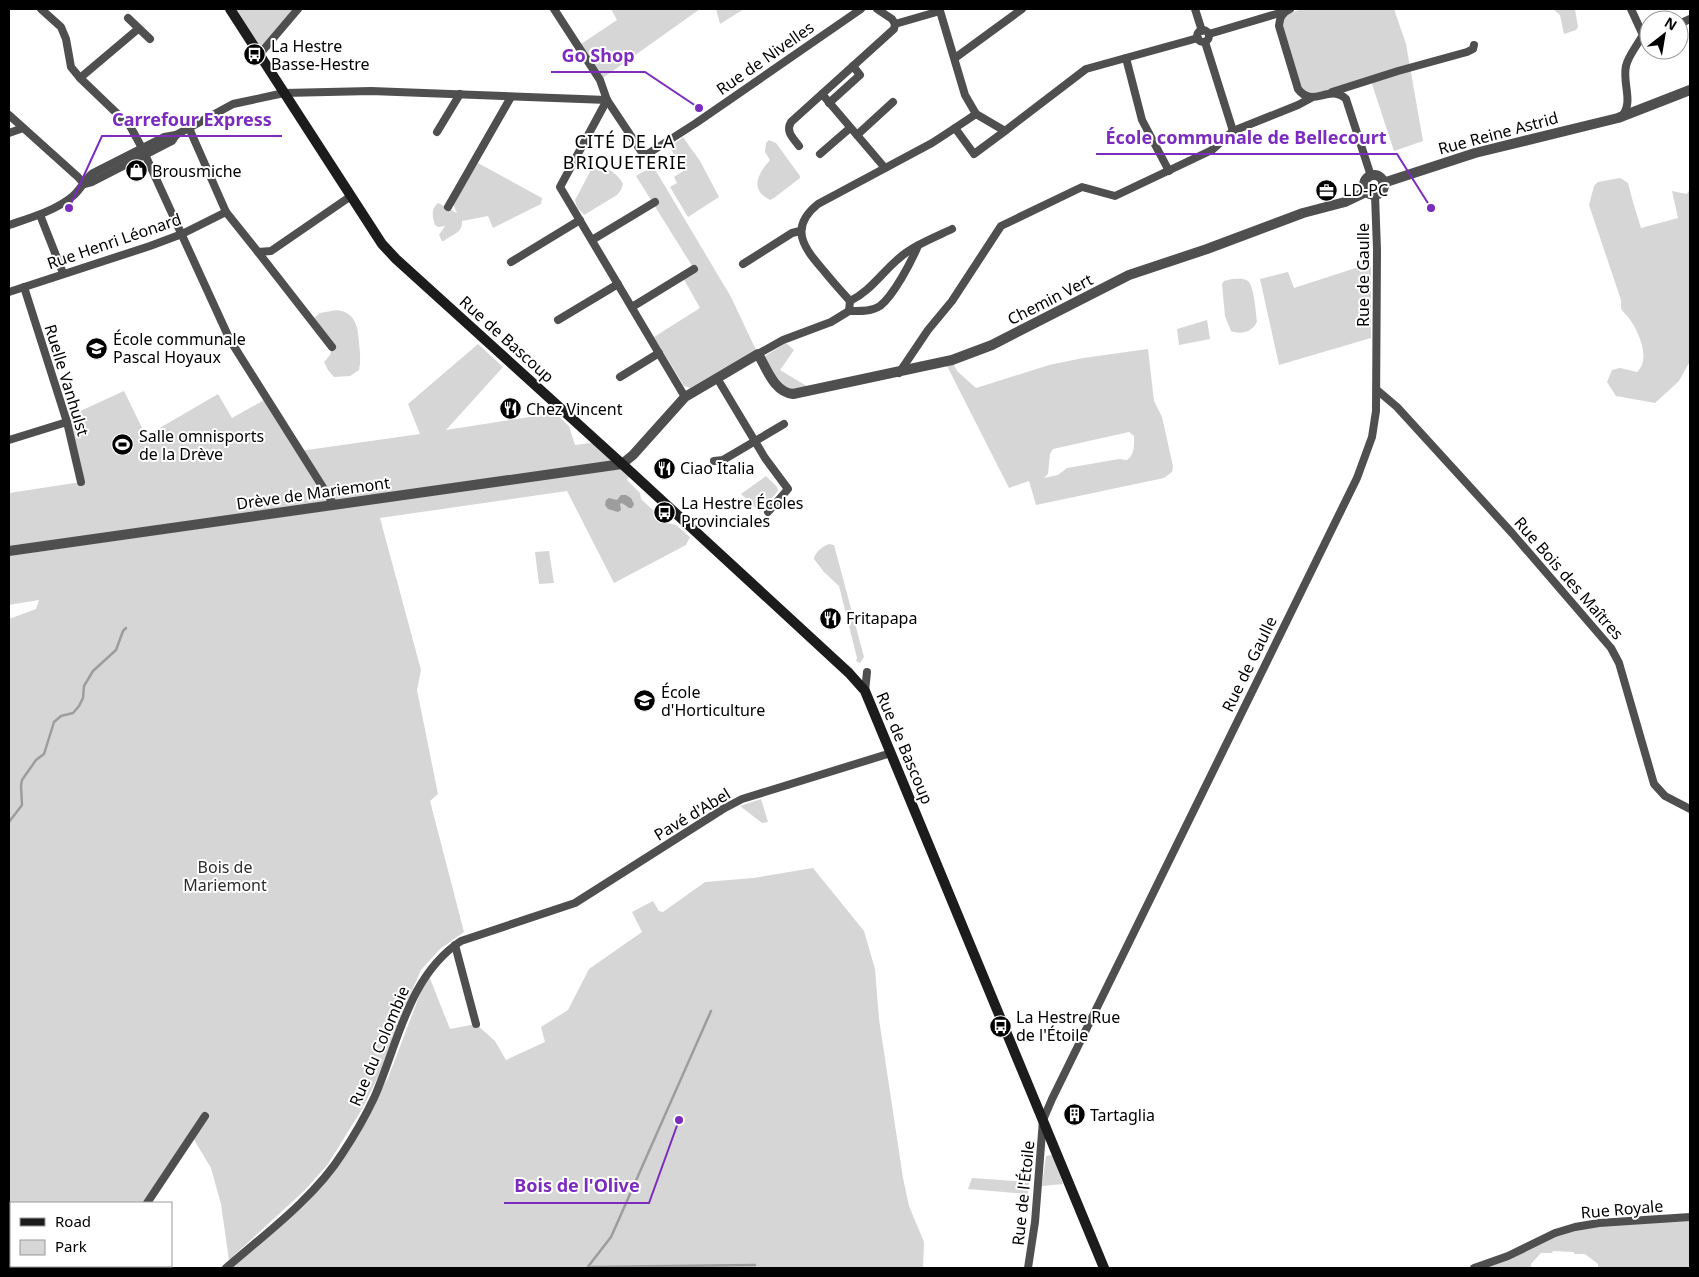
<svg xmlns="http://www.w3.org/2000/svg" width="1699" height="1277" viewBox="0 0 1699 1277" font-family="'Noto Sans',sans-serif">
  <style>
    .green { fill: #d6d6d6; fill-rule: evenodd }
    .water { fill: #9d9d9d }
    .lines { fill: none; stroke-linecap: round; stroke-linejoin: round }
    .stream { stroke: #9d9d9d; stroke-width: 2.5 }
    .minor { stroke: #4f4f4f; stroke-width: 8 }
    .tertiary { stroke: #4f4f4f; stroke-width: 10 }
    .secondary { stroke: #1c1c1c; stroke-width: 10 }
    .labels { text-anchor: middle; stroke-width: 4; stroke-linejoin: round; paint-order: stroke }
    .poi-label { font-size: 16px; fill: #000; stroke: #fff; text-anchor: start }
    .street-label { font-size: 16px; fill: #000; stroke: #fff }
    .park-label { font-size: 16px; fill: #2d2d2d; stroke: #fff }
    .neighbourhood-label { font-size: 18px; letter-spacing: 1px; fill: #000; stroke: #fff }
    .leader { fill: none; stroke: #7b2cbf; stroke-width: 2 }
    .callout-dot { fill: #7b2cbf; stroke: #fff; stroke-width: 2 }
    .callout-label { font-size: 18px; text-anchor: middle; font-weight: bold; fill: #7b2cbf; stroke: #fff; stroke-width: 4; stroke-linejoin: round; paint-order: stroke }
  </style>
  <rect width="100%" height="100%" fill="#fff"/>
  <g class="green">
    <path d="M230,9H298L259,55Z"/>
    <path d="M611,9H700L600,80L578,46L617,20Z"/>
    <path d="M716,9H744L720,24Z"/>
    <path d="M1302,9H1394L1406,44L1423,141L1394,151L1371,81L1315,98L1301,89L1282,26L1287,14Z"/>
    <path d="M1553,9H1575L1578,27L1576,30L1564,34L1560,15Z"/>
    <path d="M683,137L700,161L719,197L688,217L670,187L677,183L674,177L683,171L670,147Z"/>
    <path d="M769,140L776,143L800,176V178L774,198L770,200C749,189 758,174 770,160L765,152L766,143Z"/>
    <path d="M478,163L542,198L541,204L493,228L488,216L462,221C463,233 452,234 444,241H442L439,235L445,226L438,227L435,225C432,216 431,209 438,203L457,213L453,204Z"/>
    <path d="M596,166C607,166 618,174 623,184L621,190L617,195L584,215L577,207L575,200L592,168Z"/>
    <path d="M653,166L731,297L756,350L690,388L684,386L654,337L700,308L682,276L694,269L636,176Z"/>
    <path d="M1620,178L1628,183L1633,202L1641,228L1678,218L1672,191L1687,194L1690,189V361L1679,381L1655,403L1616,396L1607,382L1612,370L1620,368L1637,372C1651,360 1639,333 1631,321C1628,316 1623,313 1621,308C1621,305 1621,303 1621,300L1589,205L1594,186L1598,182Z"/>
    <path d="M1371,263V338L1279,365L1260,279L1288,272L1294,288Z"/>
    <path d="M1232,279C1237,279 1244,278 1248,281C1254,286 1256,313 1257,322C1252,332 1241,335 1231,331L1225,316L1222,284L1224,281Z"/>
    <path d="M337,310C356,313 358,327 359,343C360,352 361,361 359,370L350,376L334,377L328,370L324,362L330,355L332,347L314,318L320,313Z"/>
    <path d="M1207,320L1210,339L1179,345L1177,329Z"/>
    <path d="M786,343L794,350L780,370L810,388L794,391L780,385L765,358V356Z"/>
    <path d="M478,344L503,367L446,430L555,413L569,426L575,445L597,442L632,473L627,480L640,493L641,499L667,523L676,525L690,537L686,545L614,583L567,491L380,518L421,670L417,690L438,794L430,801L464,932L440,949L421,970L405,1006L380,1073L362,1109L328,1164L305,1190L229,1260L221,1204L211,1168L193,1138L149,1203H11V1266H108L107,1268H9V619L36,609L39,600L9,605V556L337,509L9,551V493L81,482L65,418L124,391L146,436L218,394L232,418L266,399L300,451L420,434L408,404Z"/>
    <path d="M1148,349L1154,401L1162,417L1173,466L1172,472L1164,478L1036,505L1029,481L1009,488L945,362L952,360L957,371L976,388L1049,365L1083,358ZM1129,432L1134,436C1134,446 1135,454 1127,460L1119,459L1067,468L1058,475L1044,478L1048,474L1050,454L1053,449Z"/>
    <path d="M766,476L777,487L778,491L760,512L741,494Z"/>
    <path d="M829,544L834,545L864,657L860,663L856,661L857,658L839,586L824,572L814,559C815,552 823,546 829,544Z"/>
    <path d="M549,551L554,583L539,584L535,552Z"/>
    <path d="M761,799L768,822L762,823L740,806Z"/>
    <path d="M813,868L864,931L875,969L879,1019L903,1178L909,1206L924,1242L923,1268H229L303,1207L336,1167L388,1078L420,994L429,976L450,1029L476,1024L495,1041L506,1060L545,1042L541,1027L568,1010L589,969L642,932L632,912L653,901L659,911L663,912L705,882L753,878Z"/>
    <path d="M1050,1155L1053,1156L1063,1184L1042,1186L1046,1156Z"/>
    <path d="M972,1178L1029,1182L1028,1194L968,1189Z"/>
    <path d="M1690,1217V1268H1598V1264L1585,1254H1574V1252L1553,1251L1552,1253H1541L1531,1264V1268H1474L1564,1230Z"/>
  </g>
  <path class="water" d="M621,495H626L631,498L634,504L632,508H629L622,503L620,504L621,510L618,512L608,509L605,505L606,500L609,498L617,500Z"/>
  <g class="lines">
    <g class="stream">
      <path d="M9,822L22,805L21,786L22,780L36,760L44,754L54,722L61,716L73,713L79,706L83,698L84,686L93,671L116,650L123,631L126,628"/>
      <path d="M589,1267L755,1265"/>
      <path d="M587,1268L611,1237L711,1011"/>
    </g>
    <g class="minor">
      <path d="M41,9L61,27L66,39L71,67L80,78L130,126L142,148L230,340L334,505"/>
      <path d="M554,9L600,80L607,100L641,151L646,155L696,123L861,9"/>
      <path d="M1195,9L1202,31"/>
      <path d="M1290,9C1282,13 1280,17 1279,26L1298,89C1313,109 1329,83 1346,99L1371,176"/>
      <path d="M1631,9L1643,35"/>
      <path d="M128,18L150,39"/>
      <path d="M895,24L940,11L965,95L976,114"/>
      <path d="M1679,24L1690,19"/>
      <circle cx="1203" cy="36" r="6"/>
      <path d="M1209,34L1283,12"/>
      <path d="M1205,42L1233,131"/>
      <path d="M259,55L298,9"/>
      <path d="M955,58L1022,9"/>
      <path d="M1126,58L1142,120L1169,171"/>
      <path d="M80,78L138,29"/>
      <path d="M1332,92L1398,71L1467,52L1473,49L1474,45"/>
      <path d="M822,94L885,168"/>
      <path d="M607,100L560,187L685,397"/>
      <path d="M829,103L860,75L853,66"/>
      <path d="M9,115L78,177L84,184"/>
      <path d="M1622,116C1634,102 1622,83 1626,66C1628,56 1638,44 1643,35"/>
      <path d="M189,128L226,212L258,252L271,251L351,196"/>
      <path d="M1005,131L974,154L955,128L976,114L1005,131L1086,69L1198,38"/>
      <path d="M437,132L460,94"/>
      <path d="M9,133L23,128"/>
      <path d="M857,135L893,102"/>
      <path d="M799,146C794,139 785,132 791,122L894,29L895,24L892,19L877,9"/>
      <path d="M820,154L850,128"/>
      <path d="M84,184L92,182L172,141L176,135"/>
      <path d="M448,207L511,97"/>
      <path d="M40,215L63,273"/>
      <path d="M9,225C30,218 55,211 73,196C81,189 85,179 93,173L164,137L176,135L233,104L284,93L371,91L607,100"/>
      <path d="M592,240L655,202"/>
      <path d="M258,252L332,347"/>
      <path d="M511,262L580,220"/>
      <path d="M743,264L792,233L800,231"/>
      <path d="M24,287L67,422L81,482"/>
      <path d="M9,292L150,246L182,234L226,212"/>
      <path d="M850,301C869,292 881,274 897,260C912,246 933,238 952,229"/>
      <path d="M632,307L694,269"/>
      <path d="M849,311C859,311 871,312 880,306C894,295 911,262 918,246"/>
      <path d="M558,320L618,284"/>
      <path d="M758,354L783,340L831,322L849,311L850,301C841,291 832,281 824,271C804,248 788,228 818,204L932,143L955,128"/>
      <path d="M899,373L928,330L952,301L1001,226L1082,187L1115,196L1212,150L1233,131L1298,105L1311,98"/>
      <path d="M620,377L659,353"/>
      <path d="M717,378L765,458L788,489L768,512"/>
      <path d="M1377,390L1397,407L1512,533L1611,648L1619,663L1654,784L1665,796L1690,809"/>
      <path d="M9,440L67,422"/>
      <path d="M714,461L723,460L784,424"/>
      <path d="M865,691L867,672"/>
      <path d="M455,945L476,1024"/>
      <path d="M147,1203L205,1116"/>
      <path d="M105,1268L106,1266"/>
      <path d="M226,1268C264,1235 315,1197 342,1154C354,1136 365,1117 374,1098C398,1044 408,976 461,941L575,903L723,809L742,799L891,753"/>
      <path d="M1028,1268L1035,1222L1043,1120L1052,1099L1357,478L1372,437L1376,411L1377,250L1375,195"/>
      <path d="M1474,1268L1508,1256L1555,1233L1575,1227L1599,1223L1690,1217"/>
    </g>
    <g class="tertiary">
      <circle cx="1374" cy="185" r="10"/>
      <path d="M1383,183L1475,153L1618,118L1690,90"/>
      <path d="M9,551L622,464L633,455L685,397L758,354C767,369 774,392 793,394L952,360L992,345L1129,275L1207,249L1303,213L1345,202L1366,192"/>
    </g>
    <path class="secondary" d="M230,9L382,244L396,259L632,473L849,673L865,691L1104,1268"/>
  </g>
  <defs>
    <symbol id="bus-disc" viewBox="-11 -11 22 22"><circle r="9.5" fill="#000" stroke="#fff"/><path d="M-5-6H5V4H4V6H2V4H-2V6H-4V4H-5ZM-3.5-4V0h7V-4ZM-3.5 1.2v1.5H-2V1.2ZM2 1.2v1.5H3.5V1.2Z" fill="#fff"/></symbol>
    <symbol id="shop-disc" viewBox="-11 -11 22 22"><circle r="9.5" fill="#000" stroke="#fff"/><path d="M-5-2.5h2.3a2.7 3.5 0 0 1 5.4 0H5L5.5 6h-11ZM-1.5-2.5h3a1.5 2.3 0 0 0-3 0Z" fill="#fff"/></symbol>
    <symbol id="office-disc" viewBox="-11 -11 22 22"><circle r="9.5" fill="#000" stroke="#fff"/><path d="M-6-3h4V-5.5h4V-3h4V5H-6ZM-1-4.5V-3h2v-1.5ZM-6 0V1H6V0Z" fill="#fff"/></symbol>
    <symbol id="school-disc" viewBox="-11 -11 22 22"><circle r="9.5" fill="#000" stroke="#fff"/><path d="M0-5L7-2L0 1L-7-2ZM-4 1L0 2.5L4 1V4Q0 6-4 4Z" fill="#fff"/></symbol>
    <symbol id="restaurant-disc" viewBox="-11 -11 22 22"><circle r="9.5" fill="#000" stroke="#fff"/><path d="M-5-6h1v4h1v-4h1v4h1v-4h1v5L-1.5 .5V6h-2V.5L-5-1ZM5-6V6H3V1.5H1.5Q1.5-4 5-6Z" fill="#fff"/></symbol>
    <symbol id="stadium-disc" viewBox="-11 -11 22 22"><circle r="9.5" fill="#000" stroke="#fff"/><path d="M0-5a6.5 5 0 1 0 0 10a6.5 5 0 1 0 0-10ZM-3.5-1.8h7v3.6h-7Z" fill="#fff"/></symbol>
    <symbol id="university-disc" viewBox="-11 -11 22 22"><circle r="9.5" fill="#000" stroke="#fff"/><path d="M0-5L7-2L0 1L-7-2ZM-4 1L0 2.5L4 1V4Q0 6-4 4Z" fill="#fff"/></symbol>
    <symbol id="building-disc" viewBox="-11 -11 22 22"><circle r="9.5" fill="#000" stroke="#fff"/><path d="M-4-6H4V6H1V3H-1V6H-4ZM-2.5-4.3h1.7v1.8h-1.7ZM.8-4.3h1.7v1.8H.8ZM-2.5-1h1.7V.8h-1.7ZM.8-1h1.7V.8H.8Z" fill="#fff"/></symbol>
  </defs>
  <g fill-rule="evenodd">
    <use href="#bus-disc" x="242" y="42" width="25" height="25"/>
    <use href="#shop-disc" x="124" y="158" width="25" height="25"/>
    <use href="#office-disc" x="1314" y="178" width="25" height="25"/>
    <use href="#school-disc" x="84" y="336" width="25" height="25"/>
    <use href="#restaurant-disc" x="498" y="396" width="25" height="25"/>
    <use href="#stadium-disc" x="110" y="432" width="25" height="25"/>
    <use href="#restaurant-disc" x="652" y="456" width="25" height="25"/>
    <use href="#bus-disc" x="652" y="500" width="25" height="25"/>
    <use href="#restaurant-disc" x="818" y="606" width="25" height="25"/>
    <use href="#university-disc" x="632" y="688" width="25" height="25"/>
    <use href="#bus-disc" x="988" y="1014" width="25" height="25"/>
    <use href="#building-disc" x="1062" y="1102" width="25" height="25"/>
  </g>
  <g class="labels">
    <g class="poi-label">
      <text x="271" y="52">La Hestre<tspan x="271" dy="18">Basse-Hestre</tspan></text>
      <text x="152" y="177">Brousmiche</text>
      <text x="1343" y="196">LD-PC</text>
      <text x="113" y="345">École communale<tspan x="113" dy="18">Pascal Hoyaux</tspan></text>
      <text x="526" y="415">Chez Vincent</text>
      <text x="139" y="442">Salle omnisports<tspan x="139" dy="18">de la Drève</tspan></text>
      <text x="680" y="474">Ciao Italia</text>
      <text x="681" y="509">La Hestre Écoles<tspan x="681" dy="18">Provinciales</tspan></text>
      <text x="846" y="624">Fritapapa</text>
      <text x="661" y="698">École<tspan x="661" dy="18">d'Horticulture</tspan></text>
      <text x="1016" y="1023">La Hestre Rue<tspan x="1016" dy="18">de l'Étoile</tspan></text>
      <text x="1090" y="1121">Tartaglia</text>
    </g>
    <g class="street-label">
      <text transform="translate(765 58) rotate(-35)" y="6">Rue de Nivelles</text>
      <text transform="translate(1498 133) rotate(-15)" y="6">Rue Reine Astrid</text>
      <text transform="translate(114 241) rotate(-19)" y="6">Rue Henri Léonard</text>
      <text transform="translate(1363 275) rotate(-90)" y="6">Rue de Gaulle</text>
      <text transform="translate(1050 299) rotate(-27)" y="6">Chemin Vert</text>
      <text transform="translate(507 339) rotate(42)" y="6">Rue de Bascoup</text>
      <text transform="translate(67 380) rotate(73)" y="6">Ruelle Vanhulst</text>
      <text transform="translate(313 493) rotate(-8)" y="6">Drève de Mariemont</text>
      <text transform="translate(1569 578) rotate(49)" y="6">Rue Bois des Maîtres</text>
      <text transform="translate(1249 664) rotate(-64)" y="6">Rue de Gaulle</text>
      <text transform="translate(905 748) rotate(67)" y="6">Rue de Bascoup</text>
      <text transform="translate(692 814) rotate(-31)" y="6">Pavé d'Abel</text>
      <text transform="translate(379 1046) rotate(-67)" y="6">Rue du Colombie</text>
      <text transform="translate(1023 1193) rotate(-84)" y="6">Rue de l'Étoile</text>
      <text transform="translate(1622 1209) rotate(-5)" y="6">Rue Royale</text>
    </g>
    <g class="park-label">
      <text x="225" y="873">Bois de<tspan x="225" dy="18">Mariemont</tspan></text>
    </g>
    <g class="neighbourhood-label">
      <text x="625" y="148">CITÉ DE LA<tspan x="625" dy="21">BRIQUETERIE</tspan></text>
    </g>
  </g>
  <path class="leader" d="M699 108L645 72H551M69 208L102 136H282M1431 208L1397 154H1096M679 1120L649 1203H504"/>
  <g class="callout-dot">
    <circle cx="699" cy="108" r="5"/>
    <circle cx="69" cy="208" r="5"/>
    <circle cx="1431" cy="208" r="5"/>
    <circle cx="679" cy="1120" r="5"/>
  </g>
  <g class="callout-label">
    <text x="598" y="62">Go Shop</text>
    <text x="192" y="126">Carrefour Express</text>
    <text x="1246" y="144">École communale de Bellecourt</text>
    <text x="577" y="1192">Bois de l'Olive</text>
  </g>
  <rect width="1699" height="1277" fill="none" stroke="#000000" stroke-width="20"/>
  <rect x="10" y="1202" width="162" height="65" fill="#ffffff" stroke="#999999"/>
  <rect x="20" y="1218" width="25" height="8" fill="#1c1c1c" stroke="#999999"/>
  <text x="55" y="1227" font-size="15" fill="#000000">Road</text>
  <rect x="20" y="1240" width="25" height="15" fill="#d6d6d6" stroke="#999999"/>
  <text x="55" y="1252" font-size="15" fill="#000000">Park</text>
  <g transform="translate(1664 35) rotate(31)"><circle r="24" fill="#ffffff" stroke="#999999"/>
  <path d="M0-4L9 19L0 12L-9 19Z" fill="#000000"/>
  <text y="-8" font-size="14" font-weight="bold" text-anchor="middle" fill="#000000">N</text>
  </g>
</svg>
